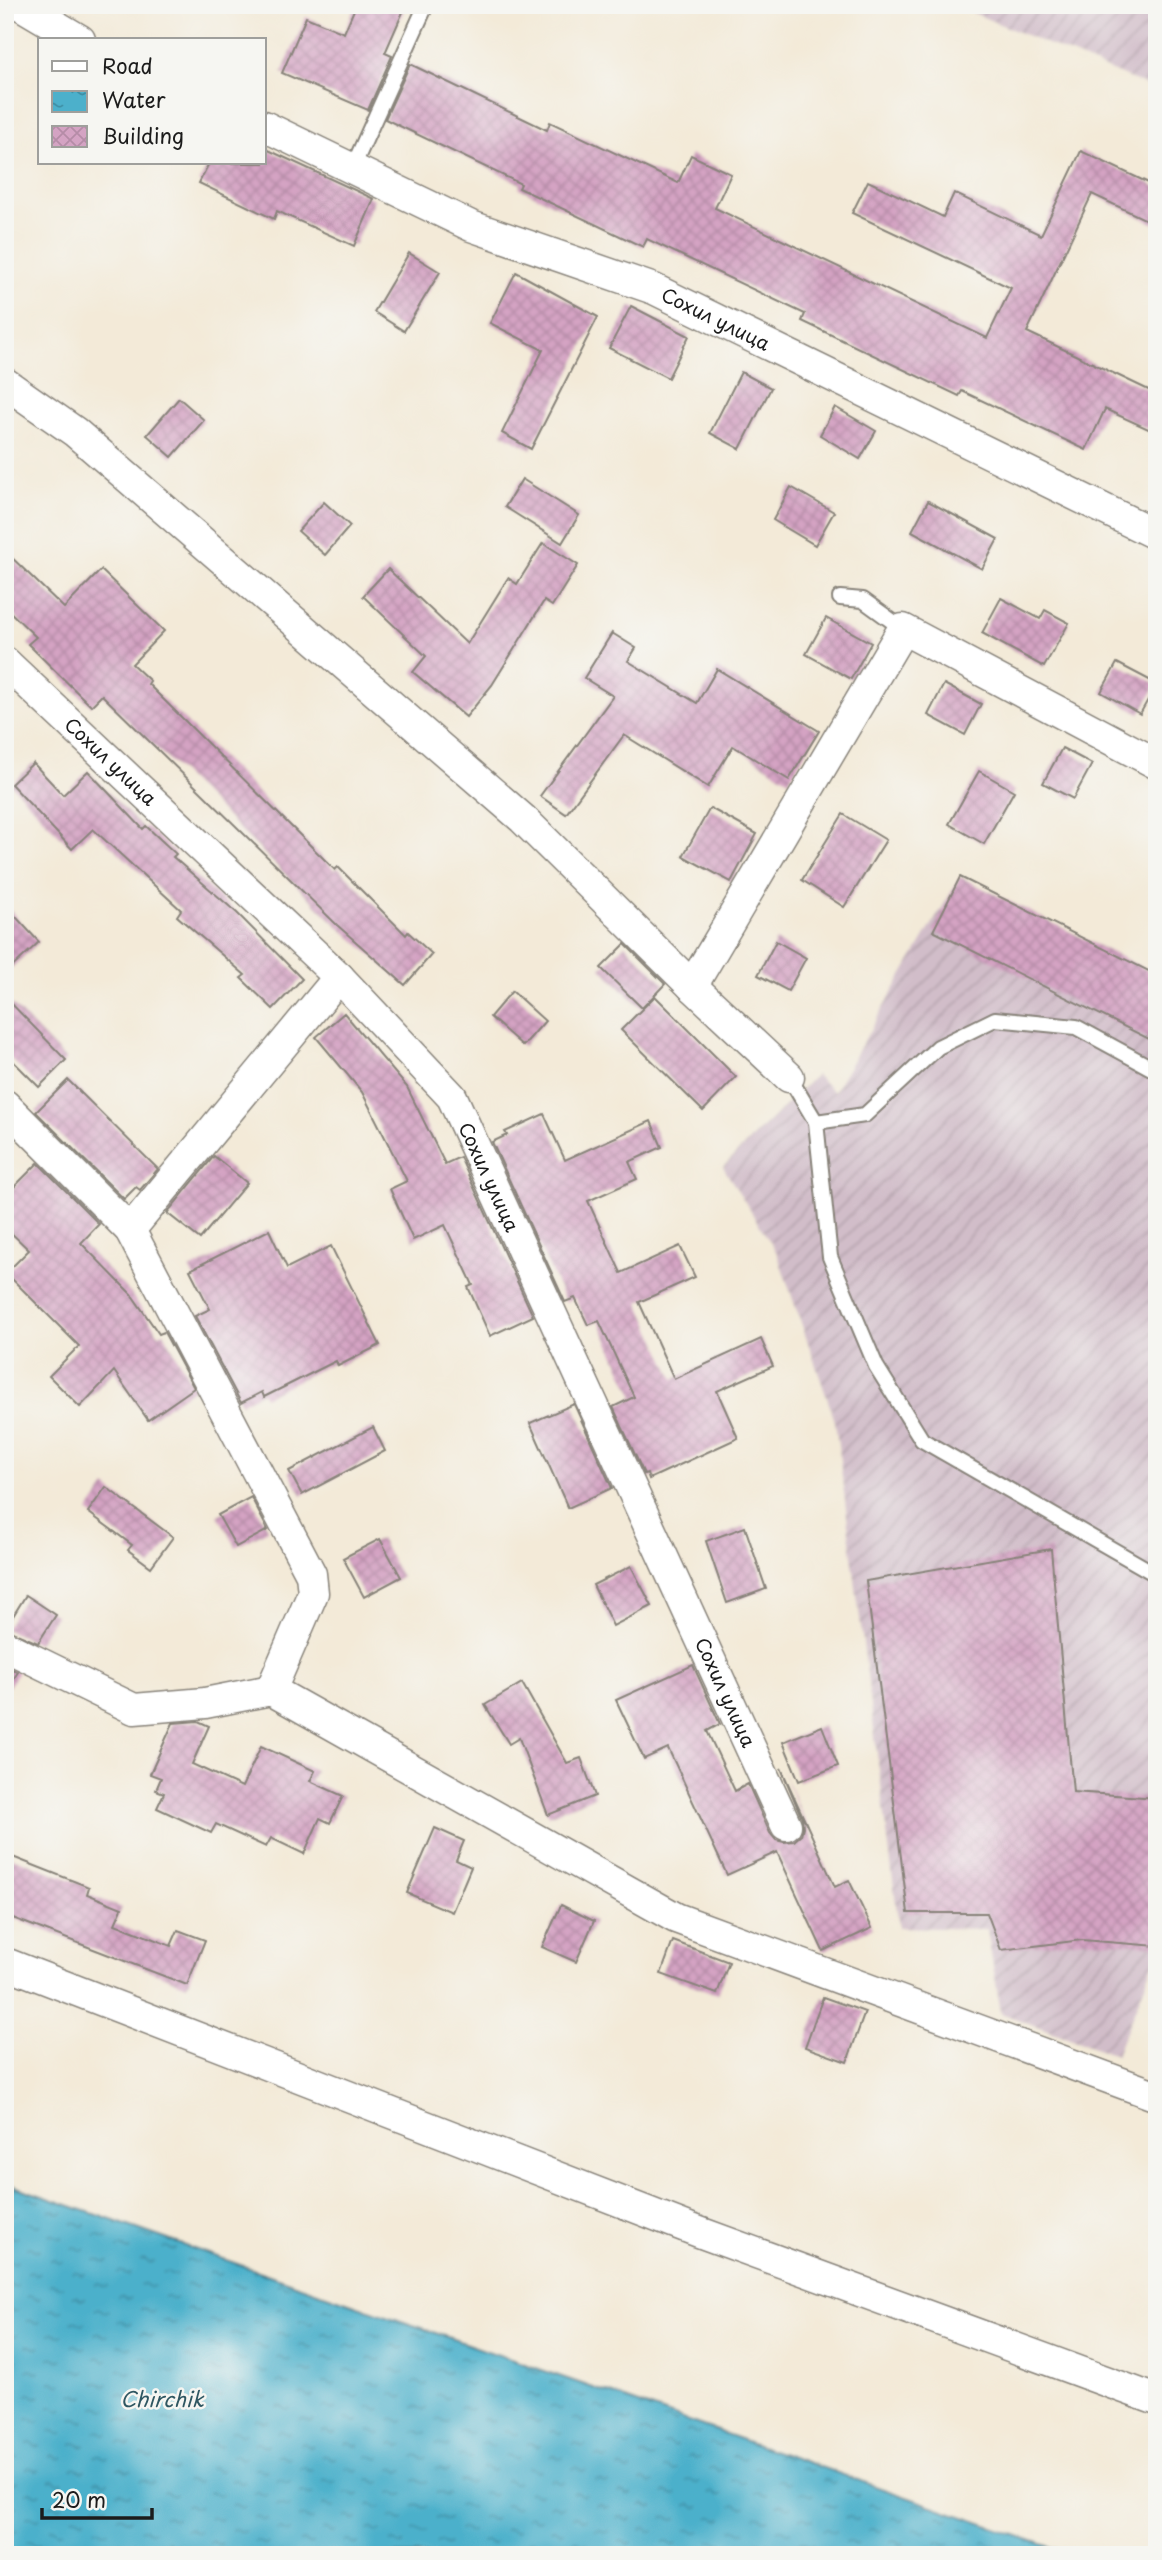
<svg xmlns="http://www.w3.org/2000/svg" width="1162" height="2560" viewBox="0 0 1162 2560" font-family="'Playpen Sans',sans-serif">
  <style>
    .industrial { fill: url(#industrial-furrows) }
    .water { fill: url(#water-ripples); stroke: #346674; stroke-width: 2 }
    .building { fill: url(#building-cross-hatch) }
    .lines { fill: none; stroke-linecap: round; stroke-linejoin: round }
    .lane-casing { stroke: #88837a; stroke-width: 18 }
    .street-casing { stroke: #88837a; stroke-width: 33 }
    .lane { stroke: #fff; stroke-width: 14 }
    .street { stroke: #fff; stroke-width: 30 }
    .labels { text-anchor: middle; stroke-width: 5; stroke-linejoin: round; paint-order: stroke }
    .street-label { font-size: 19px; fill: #1c1c1c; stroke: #f6f6f2 }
    .water-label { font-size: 21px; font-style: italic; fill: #2f5762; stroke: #f6f6f2 }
  </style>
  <defs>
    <pattern id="industrial-furrows" width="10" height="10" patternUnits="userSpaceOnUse" patternTransform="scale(1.75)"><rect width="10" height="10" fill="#d1bdc9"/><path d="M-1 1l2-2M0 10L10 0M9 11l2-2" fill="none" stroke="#b3a2ac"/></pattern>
    <pattern id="water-ripples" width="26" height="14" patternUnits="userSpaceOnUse" patternTransform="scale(1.75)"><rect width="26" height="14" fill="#4cb0cb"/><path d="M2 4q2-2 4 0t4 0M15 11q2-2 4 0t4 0" fill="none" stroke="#3e8ea4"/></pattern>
    <pattern id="building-cross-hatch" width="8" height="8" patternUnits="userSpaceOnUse" patternTransform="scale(1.75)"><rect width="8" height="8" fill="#d4a3c3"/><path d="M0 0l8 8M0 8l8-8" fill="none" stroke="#b58ca7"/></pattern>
  </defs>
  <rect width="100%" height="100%" fill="#f6f6f2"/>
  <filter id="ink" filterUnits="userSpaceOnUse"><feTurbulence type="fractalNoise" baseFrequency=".0143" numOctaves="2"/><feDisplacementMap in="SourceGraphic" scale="14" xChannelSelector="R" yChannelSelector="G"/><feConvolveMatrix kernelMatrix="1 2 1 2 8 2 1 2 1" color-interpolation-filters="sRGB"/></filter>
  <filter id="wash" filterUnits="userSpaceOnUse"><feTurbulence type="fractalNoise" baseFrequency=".00686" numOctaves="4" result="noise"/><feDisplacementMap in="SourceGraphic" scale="28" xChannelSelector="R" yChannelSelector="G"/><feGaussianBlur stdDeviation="1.57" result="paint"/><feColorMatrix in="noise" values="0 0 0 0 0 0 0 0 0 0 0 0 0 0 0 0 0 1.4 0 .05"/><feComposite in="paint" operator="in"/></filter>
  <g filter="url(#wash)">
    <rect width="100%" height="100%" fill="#f3ead8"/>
    <g class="industrial">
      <path d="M970,5H1157V90L971,12Z"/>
      <path d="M960,877L1157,975V1955L1116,2055L1001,2013L987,1929L899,1927L835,1421L777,1253L723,1167L816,1075L834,1092Z"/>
    </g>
    <path class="water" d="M5,2183L1073,2555H5Z"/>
    <g id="blocks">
      <g class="building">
        <path d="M356,5H406L385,53L392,56L368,110L282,73L306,17L344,33Z"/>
        <path d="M410,64L547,130L550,122L678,183L691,155L731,174L715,208L987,338L1011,288L852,213L868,181L943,217L954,193L1041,235L1081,151L1157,187V225L1092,194L1027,332L1157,394V433L1105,409L1086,450L962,391L959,396L802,321L805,314L647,239L643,247L519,188L521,184L385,119Z"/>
        <path d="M264,148L374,199L354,246L277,211L274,219L199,183L209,163H264Z"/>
        <path d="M409,253L440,272L404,331L374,312Z"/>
        <path d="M516,272L598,317L531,449L502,433L543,350L490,323Z"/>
        <path d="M631,306L689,336L668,378L609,348Z"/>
        <path d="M741,372L771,388L740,449L710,433Z"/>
        <path d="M179,398L204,420L172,457L147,435Z"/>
        <path d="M835,407L876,431L860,459L820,435Z"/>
        <path d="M522,479L579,515L562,543L505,507Z"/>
        <path d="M791,487L834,512L815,545L773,520Z"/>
        <path d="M928,501L998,539L982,569L912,531Z"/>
        <path d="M324,502L350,526L325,555L298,531Z"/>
        <path d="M543,543L578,565L552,606L544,601L492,685L466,717L413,672L426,656L363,596L388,569L467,644L508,578L517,584Z"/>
        <path d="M5,551L64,608L101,570L164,631L132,664L150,681L148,684L335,870L338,867L406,935L408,932L432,954L405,985L337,925L102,695L91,706L28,644L36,637L5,607Z"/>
        <path d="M1001,598L1040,619L1045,610L1069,623L1044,667L982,633Z"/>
        <path d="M826,618L871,643L851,679L806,654Z"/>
        <path d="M612,633L636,648L628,661L697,703L717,669L819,731L789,780L733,746L708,787L624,735L566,814L540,796L613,696L584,678Z"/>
        <path d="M1117,663L1157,684L1140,714L1101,692Z"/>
        <path d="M944,684L981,704L965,735L928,715Z"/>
        <path d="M1062,748L1092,764L1073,799L1043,783Z"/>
        <path d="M33,763L63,795L88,771L143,829L146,826L176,854L173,857L237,913L302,979L273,1009L241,978L245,975L177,916L181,910L93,829L72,849L11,784Z"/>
        <path d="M979,771L1014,791L984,844L949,824Z"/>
        <path d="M710,808L757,834L731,882L683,856Z"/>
        <path d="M843,814L886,840L844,907L802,880Z"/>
        <path d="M960,877L1157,975V1043L933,931Z"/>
        <path d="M5,905L39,942L5,974Z"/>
        <path d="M776,941L806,958L788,991L758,975Z"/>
        <path d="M625,944L665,984L642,1008L601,968Z"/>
        <path d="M512,991L545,1021L523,1046L490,1017Z"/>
        <path d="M655,996L736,1077L703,1111L621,1030Z"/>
        <path d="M5,997L66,1060L39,1087L5,1053Z"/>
        <path d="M344,1013L407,1087L445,1164L460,1157L533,1316L490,1336L468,1287L473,1285L445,1225L413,1240L390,1189L407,1181L362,1092L316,1037Z"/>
        <path d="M68,1080L158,1169L140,1190L136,1187L124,1199L36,1112Z"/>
        <path d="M544,1114L565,1160L651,1121L662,1147L629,1162L637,1179L588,1201L621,1273L680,1246L695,1277L639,1302L674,1379L761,1339L773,1366L717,1391L738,1438L649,1479L647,1473L644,1474L613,1407L634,1397L599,1321L588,1325L575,1298L565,1302L492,1142L507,1135L505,1132Z"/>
        <path d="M214,1156L247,1183L200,1239L167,1213Z"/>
        <path d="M38,1163L99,1224L81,1243L131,1294L159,1334L164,1332L194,1388L148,1420L114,1371L80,1407L49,1376L79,1346L6,1273L29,1250L5,1227V1196Z"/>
        <path d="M269,1230L287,1268L331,1246L380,1345L338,1366L336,1361L264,1397L262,1392L241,1403L195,1316L210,1309L190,1270Z"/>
        <path d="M574,1404L612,1488L568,1508L530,1423Z"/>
        <path d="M373,1427L385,1451L302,1495L289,1471Z"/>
        <path d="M106,1487L173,1537L151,1567L128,1550L132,1545L88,1512Z"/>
        <path d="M251,1497L268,1530L236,1547L218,1515Z"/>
        <path d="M745,1527L766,1589L727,1603L706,1541Z"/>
        <path d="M380,1539L401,1577L364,1597L343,1558Z"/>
        <path d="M1051,1549L1073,1792L1157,1798V1946L1082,1940L1001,1950L987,1913H908L866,1581Z"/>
        <path d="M631,1566L652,1606L613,1626L593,1585Z"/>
        <path d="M26,1595L56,1615L38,1643L5,1629Z"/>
        <path d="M693,1665L720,1724L707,1731L735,1791L748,1784L770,1833L776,1840L784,1842L794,1841L801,1835L803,1827L802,1818L781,1768L835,1887L849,1880L872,1928L823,1951L777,1852L727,1875L668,1748L644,1759L616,1700Z"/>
        <path d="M5,1666L18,1672L5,1692Z"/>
        <path d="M522,1683L567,1763L581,1758L595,1796L548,1815L519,1738L509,1744L485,1705Z"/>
        <path d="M198,1721L209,1726L192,1764L242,1787L261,1746L315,1771L310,1781L343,1796L330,1823L320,1818L304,1854L271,1838L266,1847L216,1824L211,1833L157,1808L164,1793L156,1790L161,1778L150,1774L173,1723Z"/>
        <path d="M822,1726L838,1766L799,1781L783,1742Z"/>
        <path d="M435,1828L464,1841L456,1860L471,1867L452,1912L407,1893Z"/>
        <path d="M5,1854L89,1887L87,1894L122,1908L115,1924L171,1946L178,1930L205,1940L187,1985L5,1915Z"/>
        <path d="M561,1905L594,1921L576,1962L542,1947Z"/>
        <path d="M673,1941L729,1962L717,1994L661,1974Z"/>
        <path d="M823,1997L865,2012L847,2062L805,2047Z"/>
      </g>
    </g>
  </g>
  <g filter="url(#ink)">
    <use href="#blocks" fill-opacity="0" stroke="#88837a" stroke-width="2"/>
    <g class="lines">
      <defs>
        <g id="lane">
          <path d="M352,169L426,5"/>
          <path d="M840,598L863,600L903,629"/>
          <path d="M789,1077L816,1122L830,1257L876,1366L922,1440L1157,1575"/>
          <path d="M816,1122L865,1115L938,1047L995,1019L1076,1027L1157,1071"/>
        </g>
        <g id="street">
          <path d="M21,5L80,40"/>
          <path id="s1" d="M264,126L471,226L654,289L1157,535"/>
          <path d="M5,383L75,432L523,819L692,986L789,1077"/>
          <path id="s2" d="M5,662L339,977L452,1097L786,1825"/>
          <path d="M692,986L903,629L1157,764"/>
          <path d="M5,1105L130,1230L311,1574L313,1593L271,1690"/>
          <path d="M130,1230L339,977"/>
          <path d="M5,1646L134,1709L205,1703L271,1690L676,1918L1157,2096"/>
          <path d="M5,1963L699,2232L1157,2400"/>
        </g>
      </defs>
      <use href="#lane" class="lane-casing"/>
      <use href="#street" class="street-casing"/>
      <use href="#lane" class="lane"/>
      <use href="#street" class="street"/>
    </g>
  </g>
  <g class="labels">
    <g class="street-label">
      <text dy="7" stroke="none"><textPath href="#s1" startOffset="492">Сохил улица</textPath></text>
      <text dy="7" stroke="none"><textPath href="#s2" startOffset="145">Сохил улица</textPath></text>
      <text dy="7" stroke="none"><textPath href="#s2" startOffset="712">Сохил улица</textPath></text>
      <text dy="7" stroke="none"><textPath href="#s2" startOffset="1279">Сохил улица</textPath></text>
    </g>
    <g class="water-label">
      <text x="162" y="2407">Chirchik</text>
    </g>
  </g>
  <rect width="1162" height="2560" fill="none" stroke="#f6f6f2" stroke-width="28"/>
  <rect x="38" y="38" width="228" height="126" fill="#f6f6f2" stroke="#9f9f9c" stroke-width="2"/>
  <rect x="52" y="61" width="35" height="10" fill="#ffffff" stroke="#9f9f9c" stroke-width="2"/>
  <text x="102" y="74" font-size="21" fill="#1c1c1c">Road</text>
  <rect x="52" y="91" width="35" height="21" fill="url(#water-ripples)" stroke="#9f9f9c" stroke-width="2"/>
  <text x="102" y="108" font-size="21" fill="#1c1c1c">Water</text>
  <rect x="52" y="126" width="35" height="21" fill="url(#building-cross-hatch)" stroke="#9f9f9c" stroke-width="2"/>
  <text x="102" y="144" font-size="21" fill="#1c1c1c">Building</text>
  <path d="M42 2508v10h110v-10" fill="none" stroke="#1c1c1c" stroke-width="3.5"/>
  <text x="52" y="2508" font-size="21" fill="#1c1c1c" stroke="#f6f6f2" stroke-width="5" paint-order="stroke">20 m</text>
</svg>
